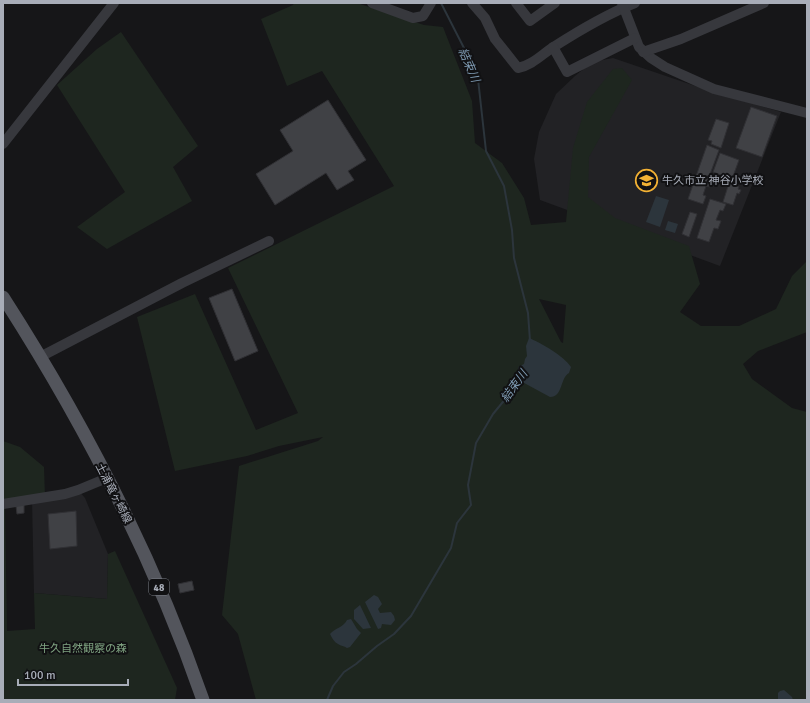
<svg xmlns="http://www.w3.org/2000/svg" width="810" height="703" viewBox="0 0 810 703" font-family="Signika,'Noto Sans JP',sans-serif">
  <style>
    .built { fill: #222225 }
    .green { fill: #1e261f; fill-rule: evenodd }
    .water { fill: #2c353c }
    .lines { fill: none; stroke-linecap: round; stroke-linejoin: round }
    .stream { stroke: #2c353c; stroke-width: 2 }
    .building { fill: #404145; stroke: #303034 }
    .minor { stroke: #37383d; stroke-width: 10 }
    .major { stroke: #53555c; stroke-width: 13 }
    .labels { text-anchor: middle; stroke-width: 4; stroke-linejoin: round; paint-order: stroke }
    .shield { fill: #111113; stroke: #7b7e86; stroke-width: 1 }
    .shield-label { font-size: 10px; font-weight: bold; fill: #a8adb8 }
    .poi-label { font-size: 11px; fill: #a8adb8; stroke: #111113; text-anchor: start }
    .street-label { font-size: 11px; fill: #a8adb8; stroke: #111113 }
    .park-label { font-size: 11px; fill: #7fa381; stroke: #111113 }
    .water-label { font-size: 12px; font-style: italic; fill: #7f9bb3; stroke: #111113 }
  </style>
  <rect width="100%" height="100%" fill="#161618"/>
  <g class="built">
    <path d="M613,58L710,91L781,112L720,266L540,200L534,159L539,132L556,94L575,76L592,62Z"/>
    <path d="M78,490L85,498L108,554L107,599L34,593L32,499Z"/>
  </g>
  <g class="green">
    <path d="M294,3H357L424,25L443,27L472,101L475,143L502,163L524,198L531,225L566,222L573,148L587,102L613,69L622,68L632,80L589,157L588,197L615,218L689,246L700,284L680,312L701,326H739L776,309L792,276L807,261V332L758,351L743,364L752,379L792,408L807,412V700H256L238,634L222,615L239,466L318,441L323,437L279,446L247,456L175,471L137,317L195,294L256,430L298,413L228,268L394,186L322,71L287,86L261,19L293,5ZM539,299L566,305L563,343L561,342Z"/>
    <path d="M121,32L198,146L173,167L192,201L107,249L77,227L125,192L57,85L97,49Z"/>
    <path d="M3,441L20,447L44,467L45,497L5,504L7,631L35,629L34,593L107,599L108,554L115,551L177,688L175,700H3Z"/>
  </g>
  <g class="water">
    <path d="M656,196L669,200L660,227L646,222Z"/>
    <path d="M668,221L678,224L675,233L665,230Z"/>
    <path d="M529,338C541,343 564,356 571,367L569,373C560,378 563,397 550,397L515,378L518,375V367L524,364L525,359L527,356L526,346Z"/>
    <path d="M374,595L378,597L382,604L378,609L380,613L391,612L394,616L395,620L391,625L382,624L381,628L378,629L365,602Z"/>
    <path d="M360,605L371,628L363,629L354,619V610Z"/>
    <path d="M351,619L357,629L361,633L350,647L347,648C344,646 341,646 338,644C334,642 332,638 330,634C335,628 344,627 347,620Z"/>
    <path d="M784,690L792,697L793,700H778V693L780,691Z"/>
  </g>
  <g class="lines">
    <g class="stream">
      <path d="M441,3L465,50L478,79L486,151L504,186L512,230L514,258L528,313L530,341"/>
      <path d="M327,700L333,686L344,672L356,664L377,646L394,634L411,616L451,548L457,523L471,505L468,485L476,443L493,414L507,397L520,380"/>
    </g>
  </g>
  <g class="building">
    <path d="M328,100L366,160L348,171L354,180L337,190L326,173L275,205L256,174L293,151L280,130Z"/>
    <path d="M751,107L777,116L762,157L736,148Z"/>
    <path d="M716,119L729,123L721,148L711,144L712,141L708,140Z"/>
    <path d="M707,145L719,150L709,177L713,178L710,187L706,186L703,195L706,196L703,204L688,199Z"/>
    <path d="M720,153L739,160L732,179L713,172Z"/>
    <path d="M729,183L739,187L738,189L741,190L739,194L737,193L733,205L723,202Z"/>
    <path d="M710,199L726,204L723,211L720,210L716,220L721,221L718,229L714,228L709,242L697,238Z"/>
    <path d="M690,212L697,214L689,237L682,234Z"/>
    <path d="M232,289L258,351L235,361L209,298Z"/>
    <path d="M24,504V513L17,514L16,506Z"/>
    <path d="M76,511L77,546L50,549L48,514Z"/>
    <path d="M192,581L194,590L180,593L178,584Z"/>
  </g>
  <g class="lines">
    <g class="minor">
      <path d="M372,3L413,18L423,16L431,3"/>
      <path d="M472,3L485,18L495,39L518,68C533,65 542,54 555,46C580,30 607,14 635,3"/>
      <path d="M516,3L530,21L555,3"/>
      <path d="M622,3L639,47L651,58L665,67L714,89L807,113"/>
      <path d="M553,47L567,72L635,38"/>
      <path d="M643,52L681,39L764,3"/>
      <path d="M3,144L114,3"/>
      <path d="M40,357L182,283L269,241"/>
      <path d="M3,504L65,494L78,490L107,478"/>
    </g>
    <path class="major" d="M3,297C84,423 154,559 203,700"/>
  </g>
  <defs>
    <symbol id="school-ring" viewBox="-11 -11 22 22"><circle r="9.5" fill="#111113" stroke="#f2b134" stroke-width="1.5"/><path d="M0-5L7-2L0 1L-7-2ZM-4 1L0 2.5L4 1V4Q0 6-4 4Z" fill="#f2b134"/></symbol>
  </defs>
  <g fill-rule="evenodd">
    <use href="#school-ring" x="634" y="168" width="25" height="25"/>
  </g>
  <g class="labels">
    <rect class="shield" x="149" y="579" width="20" height="16" rx="3"/>
    <g class="shield-label">
      <text x="159" y="591">48</text>
    </g>
    <g class="poi-label">
      <text x="662" y="184">牛久市立 神谷小学校</text>
    </g>
    <g class="street-label">
      <text transform="translate(114 493) rotate(63)" y="4">土浦竜ヶ崎線</text>
    </g>
    <g class="park-label">
      <text x="83" y="652">牛久自然観察の森</text>
    </g>
    <g class="water-label">
      <text transform="translate(469 65) rotate(67)" y="4">結束川</text>
      <text transform="translate(514 386) rotate(-54)" y="4">結束川</text>
    </g>
  </g>
  <rect width="810" height="703" fill="none" stroke="#a8adb8" stroke-width="8"/>
  <path d="M18 679v6h110v-6" fill="none" stroke="#a8adb8" stroke-width="2"/>
  <text x="24" y="679" font-size="12" fill="#a8adb8" stroke="#111113" stroke-width="3" paint-order="stroke">100 m</text>
</svg>
